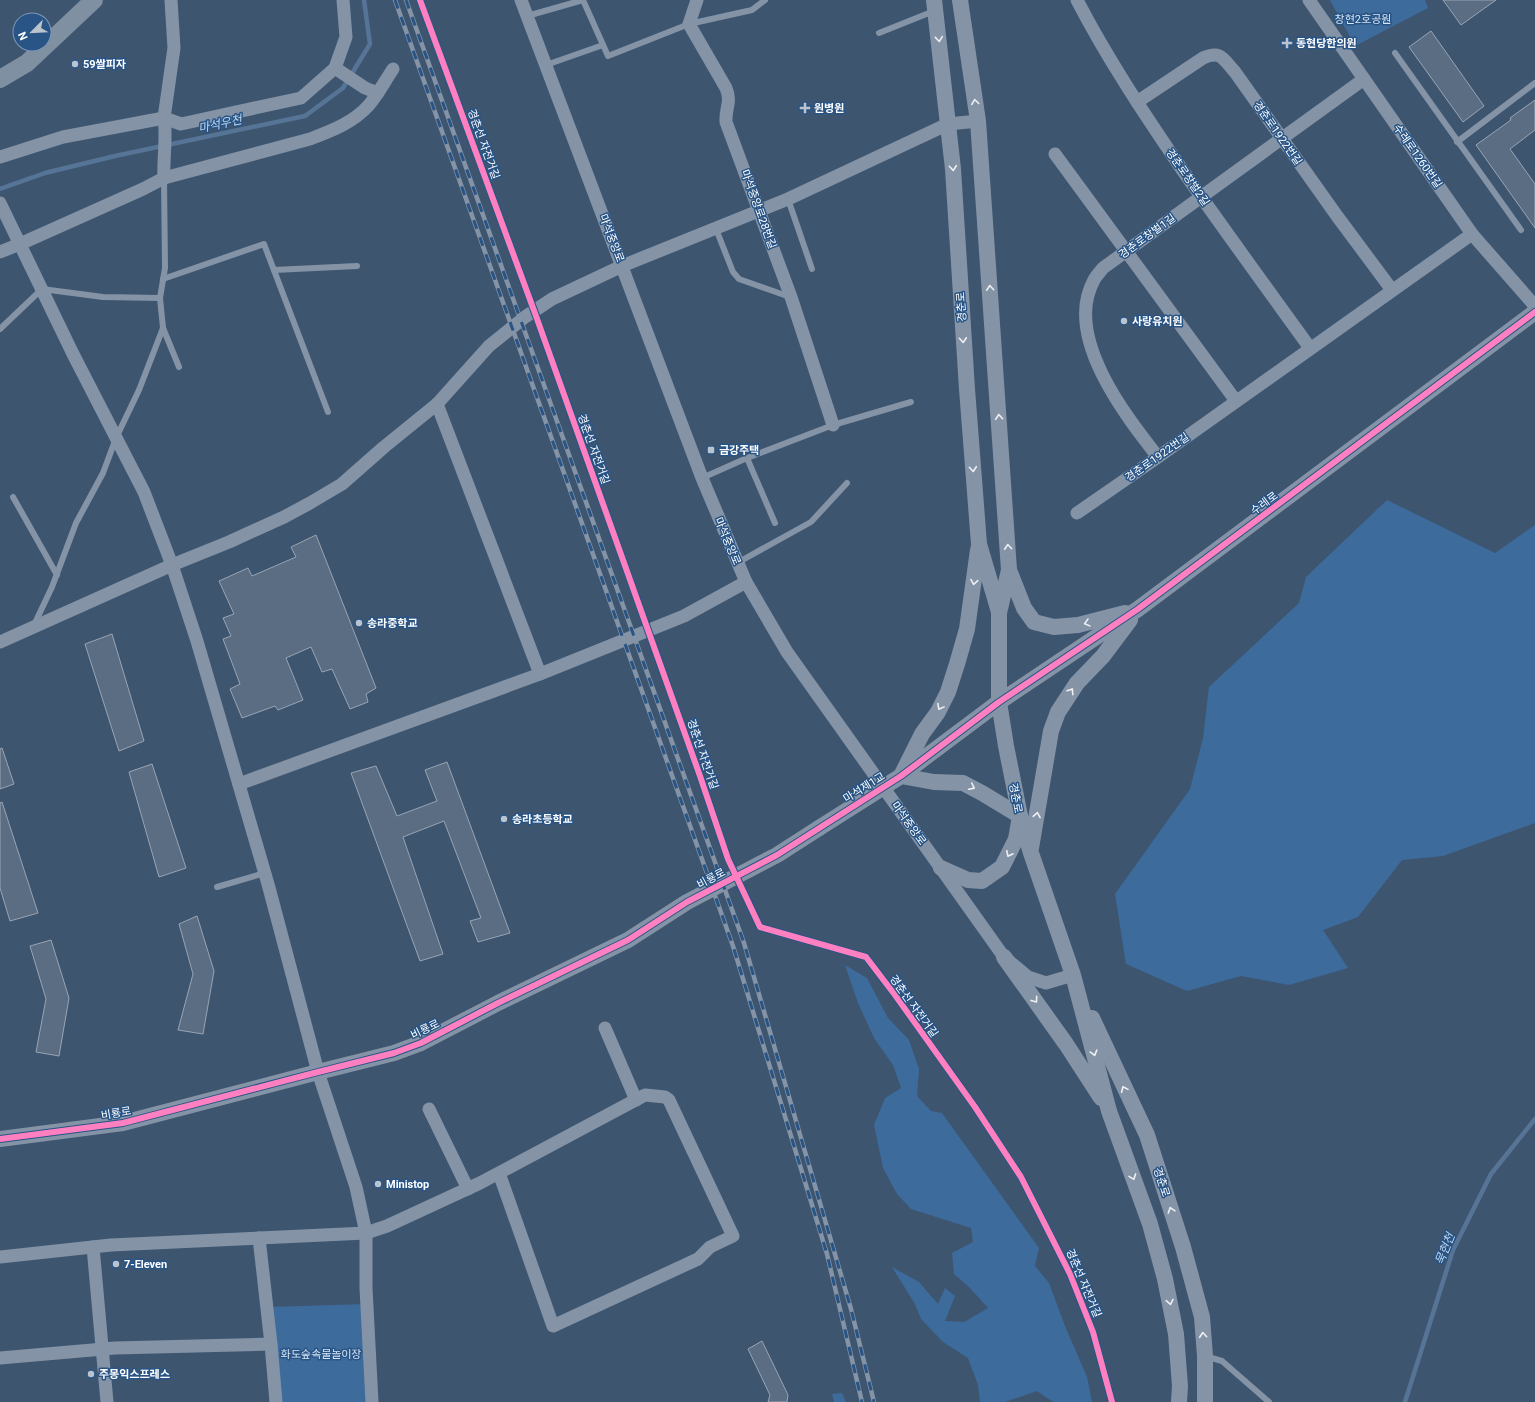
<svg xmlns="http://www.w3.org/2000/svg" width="1535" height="1402" viewBox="0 0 1535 1402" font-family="Roboto,'Noto Sans KR',sans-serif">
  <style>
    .green { fill: #3d6b9b }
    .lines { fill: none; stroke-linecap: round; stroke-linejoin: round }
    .stream { stroke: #567596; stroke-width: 4.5 }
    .building { fill: #5b6d82; stroke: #98a5b4 }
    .service { stroke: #8494a6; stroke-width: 6 }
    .minor { stroke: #8494a6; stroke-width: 13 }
    .tertiary { stroke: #8494a6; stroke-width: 16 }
    .secondary { stroke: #7f90a2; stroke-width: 18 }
    .rail-casing { stroke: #8493a5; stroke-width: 4.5 }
    .rail { stroke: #285486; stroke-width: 3; stroke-dasharray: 9; stroke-linecap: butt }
    .tertiary-bridge { stroke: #8494a6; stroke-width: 16 }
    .cycleway-casing { stroke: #285486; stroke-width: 8 }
    .cycleway { stroke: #ff80c0; stroke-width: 6 }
    .oneway { stroke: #edeff2 }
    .poi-dot { fill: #bbc4cd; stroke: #285486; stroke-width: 1.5 }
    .labels { text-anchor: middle; stroke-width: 3; stroke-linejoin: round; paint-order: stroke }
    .park-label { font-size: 11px; fill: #d7e6f6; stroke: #285486 }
    .poi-label { font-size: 11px; font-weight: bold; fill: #fff; stroke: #285486; text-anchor: start }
    .street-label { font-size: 11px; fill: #fff; stroke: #285486 }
    .water-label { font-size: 12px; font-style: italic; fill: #bfd7ef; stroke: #285486 }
  </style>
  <rect width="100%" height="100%" fill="#3e5570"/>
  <g class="green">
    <path d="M1330,0H1425L1428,8L1355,46Z"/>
    <path d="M1387,500L1495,553L1535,525V823L1443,856L1402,860L1358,917L1323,930L1348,968L1289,985L1241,976L1187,991L1126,964L1115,894L1190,789L1203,738L1209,687L1299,603L1306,577Z"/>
    <path d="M845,965L867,978L888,1018L909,1040L919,1069L917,1096L931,1111L942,1113L1039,1248L1035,1266L1049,1283L1065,1326L1087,1377L1092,1402H1053L1037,1391L1005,1402H980L978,1385L968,1358L943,1342L921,1319L915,1304L892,1267L919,1282L938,1304L945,1288L955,1296L945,1321L964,1322L988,1308L970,1288L954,1274L952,1253L973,1242L971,1228L911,1209L897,1194L883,1168L874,1125L885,1098L901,1088L893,1065L874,1038L858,1003Z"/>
    <path d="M367,1304L372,1402H275L267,1307Z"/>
    <path d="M842,1393L846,1402H834L832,1394Z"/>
  </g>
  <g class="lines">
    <g class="stream">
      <path d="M0,189L45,173L115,156L305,116L343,88L370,44L364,0"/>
      <path d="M1405,1402L1453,1250L1491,1174L1535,1119"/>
    </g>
  </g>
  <g class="building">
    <path d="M1443,0H1496L1461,25Z"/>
    <path d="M1431,31L1484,106L1463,122L1409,47Z"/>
    <path d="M1535,100V130L1510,149L1535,184V228L1476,145L1511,120L1510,118Z"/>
    <path d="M316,535L376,688L366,694L368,702L350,709L332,669L322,672L311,647L286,658L303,700L278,710L275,706L242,718L230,689L240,684L223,639L231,636L223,618L234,614L219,581L248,568L252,576L296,557L291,547Z"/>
    <path d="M112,634L144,741L119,751L85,644Z"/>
    <path d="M2,748L14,784L0,789V749Z"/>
    <path d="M447,762L510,933L478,942L470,921L481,918L444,821L403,837L443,954L420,961L351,773L376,766L397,816L437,801L425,770Z"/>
    <path d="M152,764L186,868L159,877L129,772Z"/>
    <path d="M2,802L38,913L10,921L0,888V803Z"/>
    <path d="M197,916L214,971L203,1034L178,1030L193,974L179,924Z"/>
    <path d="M51,940L69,998L59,1056L36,1052L46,999L30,946Z"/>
    <path d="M762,1341L788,1395L787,1402H768L770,1395L748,1349Z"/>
  </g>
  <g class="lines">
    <g class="service">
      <path d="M527,16L583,0L608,56L689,24L752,10L765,0"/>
      <path d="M879,33L934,11"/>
      <path d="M1395,53L1521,230"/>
      <path d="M546,65L603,45"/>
      <path d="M1457,142L1535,83"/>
      <path d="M164,178L165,268L160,298L163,328L179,367"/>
      <path d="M788,199L812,269"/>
      <path d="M716,229L733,272L739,279L790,297"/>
      <path d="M274,270L357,266"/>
      <path d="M163,279L264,244L328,412"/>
      <path d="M0,329L42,289L103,297L160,298"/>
      <path d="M747,458L775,523"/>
      <path d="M702,478L747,458L833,425L911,402"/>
      <path d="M13,497L57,575"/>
      <path d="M737,563L811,522L847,483"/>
      <path d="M34,625L52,587L76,523L103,473L116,438L139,390L163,328"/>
      <path d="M217,887L265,873"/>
      <path d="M1205,1356L1222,1361L1269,1402"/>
    </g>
    <g class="minor">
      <path d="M521,0L702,478L746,582L787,652L1004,957L1028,977L1046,983L1073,975"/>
      <path d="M697,0L689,24L726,88C732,102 725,108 726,122L791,297L833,425"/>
      <path d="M1077,0C1107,58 1143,112 1179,165C1222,227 1266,287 1310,348"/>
      <path d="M1309,0L1472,234L1535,306"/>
      <path d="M335,68L365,88L378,93"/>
      <path d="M1137,102L1203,58C1221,50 1223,59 1235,72L1337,216L1392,290"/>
      <path d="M1055,154L1236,401"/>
      <path d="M0,157L63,137L164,118L181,124L301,98L335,68L346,37L343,0"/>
      <path d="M164,178C163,159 167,136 164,118L174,48L171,0"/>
      <path d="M0,203L73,354L144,492L172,565L197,641L268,884L318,1072L356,1187L366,1233V1288L372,1402"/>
      <path d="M0,252L20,244L143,189L164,178L310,139C331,131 353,123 369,105C378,94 385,81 393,69"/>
      <path d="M1158,457C1125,415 1063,336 1094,280C1096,276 1100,272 1103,268L1364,79"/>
      <path d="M1077,513L1158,457L1472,234"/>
      <path d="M0,642L172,565L229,542L284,517L310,503L342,484L384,447L437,404L489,346L525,317L552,299L622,266L788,199L948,124L978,121"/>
      <path d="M540,674L684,616L746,582"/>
      <path d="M239,784L540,674L437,404"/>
      <path d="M605,1028L636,1100"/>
      <path d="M429,1109L468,1189"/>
      <path d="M259,1238L271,1344L276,1402"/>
      <path d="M93,1247L107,1402"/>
      <path d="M0,1257L111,1245L366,1233L387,1226L480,1183L645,1095L665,1097L669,1100L733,1236L710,1247L698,1259L553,1326L499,1173"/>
      <path d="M0,1358L115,1348L271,1344"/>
    </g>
    <g class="tertiary">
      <path d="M934,0L953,169L967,389L979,544L999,612"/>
      <path d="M960,0L978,121L1009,570L999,613V702L1006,746L1020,816L1031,853L1073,975L1109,1111L1150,1224L1165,1279L1176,1334L1180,1386L1179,1402"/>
      <path d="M1009,570L1024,608L1034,622L1054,627L1078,625L1125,613"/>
      <path d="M919,762L999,702L1138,609L1535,312"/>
      <path d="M1031,848L1051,731L1058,712L1077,683L1103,656L1130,620"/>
      <path d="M941,868L968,880L982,881L1002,867L1016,839L1020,816L982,793L963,783L934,782L901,776L922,734L938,712L948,692L957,664L967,629L978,550"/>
      <path d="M1004,957L1066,1044L1101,1098"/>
      <path d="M1092,1018L1147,1135L1183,1247L1202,1317L1205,1356V1402"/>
      <path d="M0,1139L123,1123L318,1072L394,1053L421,1043L498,1003L628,940L687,902L777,855L819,828"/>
    </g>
    <path class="secondary" d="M0,79L27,63L94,0"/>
    <defs>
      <g id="rail">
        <path d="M395,0L733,946L827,1254L862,1402"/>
        <path d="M406,0L744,943L851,1309L874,1402"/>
      </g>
    </defs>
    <use href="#rail" class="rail-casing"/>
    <use href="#rail" class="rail"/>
    <path class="tertiary-bridge" d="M819,828L901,776L919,762"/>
    <defs>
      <g id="cycleway">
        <path d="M420,0L536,316L700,776L728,859L760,927L866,957L895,995L975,1107L1021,1177L1070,1274L1093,1332L1112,1402"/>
        <path d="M0,1139L123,1123L318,1072L394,1053L421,1043L498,1003L628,940L687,902L777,855L901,776L999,702L1138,609L1535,312"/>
      </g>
    </defs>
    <use href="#cycleway" class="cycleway-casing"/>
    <use href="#cycleway" class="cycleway"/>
  </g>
  <defs><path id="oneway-chevron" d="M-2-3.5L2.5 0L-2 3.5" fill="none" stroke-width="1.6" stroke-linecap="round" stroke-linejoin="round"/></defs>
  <g class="oneway">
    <use href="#oneway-chevron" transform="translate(939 39) rotate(84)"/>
    <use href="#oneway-chevron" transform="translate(975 102) rotate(-98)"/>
    <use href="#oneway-chevron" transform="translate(953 168) rotate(85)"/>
    <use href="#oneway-chevron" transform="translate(990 288) rotate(-94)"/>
    <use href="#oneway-chevron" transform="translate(963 340) rotate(86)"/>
    <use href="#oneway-chevron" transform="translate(999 417) rotate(-94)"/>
    <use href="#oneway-chevron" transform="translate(973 469) rotate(85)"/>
    <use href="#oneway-chevron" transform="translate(1008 547) rotate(-94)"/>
    <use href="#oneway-chevron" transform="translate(974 582) rotate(99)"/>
    <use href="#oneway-chevron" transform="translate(1087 623) rotate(165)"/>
    <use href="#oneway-chevron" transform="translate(1071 691) rotate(-57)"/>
    <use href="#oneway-chevron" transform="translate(940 707) rotate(118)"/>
    <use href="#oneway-chevron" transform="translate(972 787) rotate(26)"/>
    <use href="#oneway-chevron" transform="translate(1037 815) rotate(-80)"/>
    <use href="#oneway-chevron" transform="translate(1009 854) rotate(116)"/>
    <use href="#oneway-chevron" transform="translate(1035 1000) rotate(54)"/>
    <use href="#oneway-chevron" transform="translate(1094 1053) rotate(75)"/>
    <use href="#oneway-chevron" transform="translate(1124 1089) rotate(-114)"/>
    <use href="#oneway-chevron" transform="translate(1133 1177) rotate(70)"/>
    <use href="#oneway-chevron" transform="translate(1171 1210) rotate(-108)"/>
    <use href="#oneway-chevron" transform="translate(1170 1302) rotate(79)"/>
    <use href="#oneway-chevron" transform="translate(1203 1335) rotate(-95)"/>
  </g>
  <g class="poi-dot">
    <path d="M1285 37h4v4h4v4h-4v4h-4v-4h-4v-4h4z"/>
    <circle cx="75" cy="64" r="4"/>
    <path d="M803 102h4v4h4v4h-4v4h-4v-4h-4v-4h4z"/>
    <circle cx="1124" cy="321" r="4"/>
    <rect x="707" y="446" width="8" height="8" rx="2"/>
    <circle cx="359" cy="623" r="4"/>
    <circle cx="504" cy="819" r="4"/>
    <circle cx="378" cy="1184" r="4"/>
    <circle cx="116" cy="1264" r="4"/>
    <circle cx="91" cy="1374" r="4"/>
  </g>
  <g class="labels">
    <g class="park-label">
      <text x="1363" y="23">창현2호공원</text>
      <text x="321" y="1358">화도숲속물놀이장</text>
    </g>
    <g class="poi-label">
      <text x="1296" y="47">동현당한의원</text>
      <text x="83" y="68">59쌀피자</text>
      <text x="814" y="112">원병원</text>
      <text x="1132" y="325">사랑유치원</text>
      <text x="719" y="454">금강주택</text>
      <text x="367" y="627">송라중학교</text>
      <text x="512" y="823">송라초등학교</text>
      <text x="386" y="1188">Ministop</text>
      <text x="124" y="1268">7-Eleven</text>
      <text x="99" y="1378">주몽익스프레스</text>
    </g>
    <g class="street-label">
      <text transform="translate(1278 133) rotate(55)" y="4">경춘로1922번길</text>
      <text transform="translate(484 144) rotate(70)" y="4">경춘선 자전거길</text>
      <text transform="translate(1418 156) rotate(55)" y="4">수레로1260번길</text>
      <text transform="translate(1188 177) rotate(55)" y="4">경춘로창벌2길</text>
      <text transform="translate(759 209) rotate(70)" y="4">마석중앙로28번길</text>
      <text transform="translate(1147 236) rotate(-36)" y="4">경춘로창벌1길</text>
      <text transform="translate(612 238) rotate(69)" y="4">마석중앙로</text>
      <text transform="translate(961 307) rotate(-94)" y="4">경춘로</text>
      <text transform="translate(594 449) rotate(70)" y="4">경춘선 자전거길</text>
      <text transform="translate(1157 457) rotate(-35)" y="4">경춘로1922번길</text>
      <text transform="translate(1264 503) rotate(-37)" y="4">수레로</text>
      <text transform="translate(728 541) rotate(67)" y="4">마석중앙로</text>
      <text transform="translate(703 754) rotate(71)" y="4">경춘선 자전거길</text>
      <text transform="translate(864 787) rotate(-32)" y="4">마석제1교</text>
      <text transform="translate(1016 798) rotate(79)" y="4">경춘로</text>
      <text transform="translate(909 823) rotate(54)" y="4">마석중앙로</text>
      <text transform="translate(711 878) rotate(-28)" y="4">비룡로</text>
      <text transform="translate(914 1006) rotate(54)" y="4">경춘선 자전거길</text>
      <text transform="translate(425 1029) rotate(-26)" y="4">비룡로</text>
      <text transform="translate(116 1113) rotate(-10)" y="4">비룡로</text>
      <text transform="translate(1162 1182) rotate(72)" y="4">경춘로</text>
      <text transform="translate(1084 1283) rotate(67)" y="4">경춘선 자전거길</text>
    </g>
    <g class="water-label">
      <text transform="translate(220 124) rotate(-12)" y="4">마석우천</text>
      <text transform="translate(1445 1249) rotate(-68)" y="4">묵현천</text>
    </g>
  </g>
  <g transform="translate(32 32) rotate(246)"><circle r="19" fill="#285486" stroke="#7e98b6"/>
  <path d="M0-3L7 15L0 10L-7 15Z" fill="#bbc4cd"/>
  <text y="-6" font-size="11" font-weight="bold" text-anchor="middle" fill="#ffffff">N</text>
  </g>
</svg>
